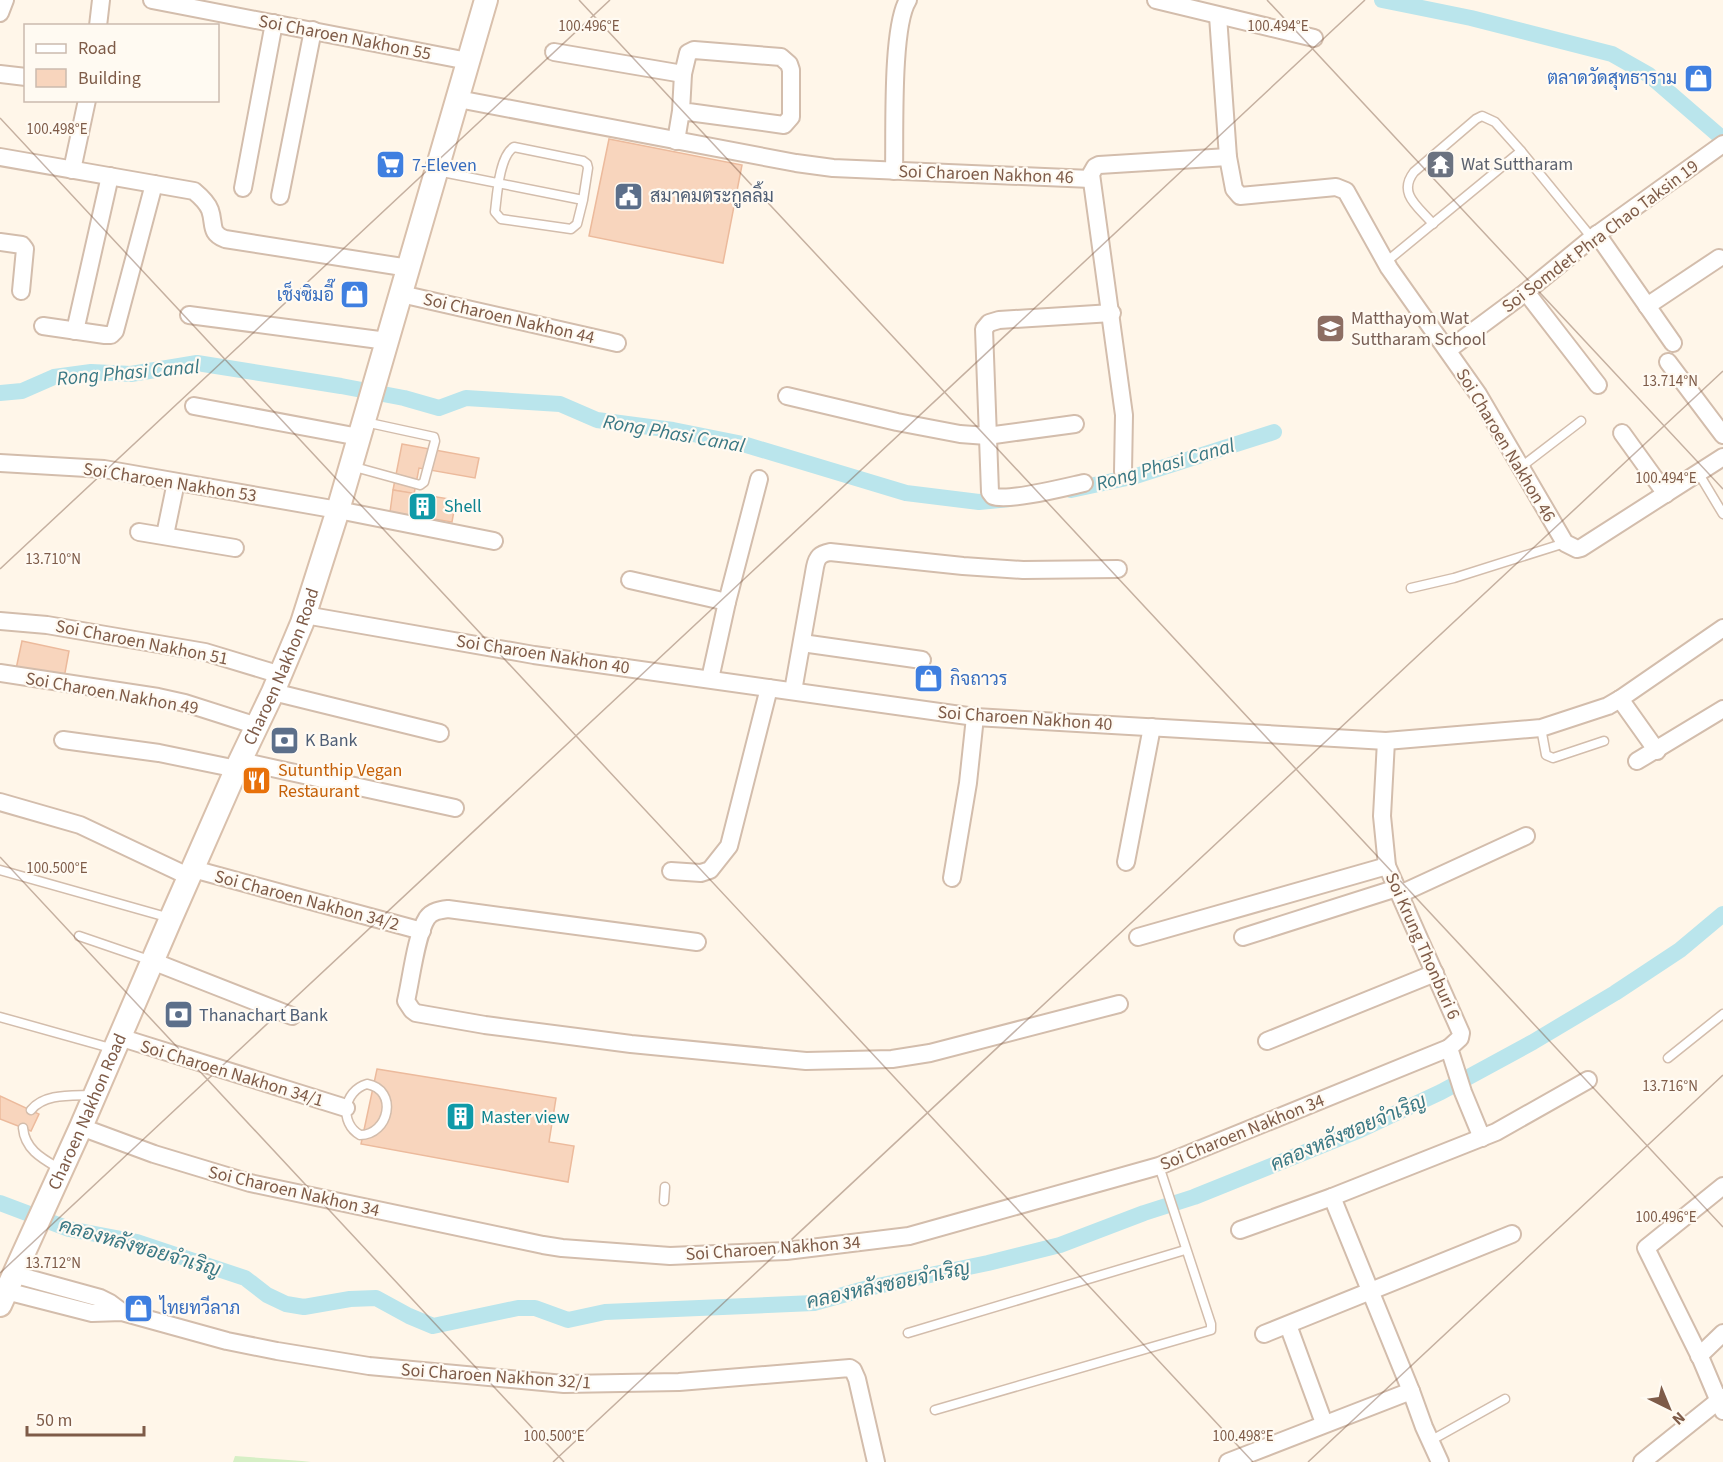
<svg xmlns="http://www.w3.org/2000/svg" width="1723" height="1462" viewBox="0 0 1723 1462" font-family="'Source Sans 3',Sarabun,sans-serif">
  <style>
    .green { fill: #d6efc5 }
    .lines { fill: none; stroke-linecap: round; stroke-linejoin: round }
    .canal { stroke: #bae5ec; stroke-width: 16 }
    .building { fill: #f8d5bd; stroke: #ecba9c; stroke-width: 1.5 }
    .lane-casing { stroke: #d3bdac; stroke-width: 11 }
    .street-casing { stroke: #d3bdac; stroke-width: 20 }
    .secondary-casing { stroke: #d9c0ac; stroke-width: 26 }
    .lane { stroke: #fff; stroke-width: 8 }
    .street { stroke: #fff; stroke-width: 16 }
    .secondary { stroke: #fff; stroke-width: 22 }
    .ticks { fill: none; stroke: #7e5b48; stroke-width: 1.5; stroke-opacity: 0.45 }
    .labels { text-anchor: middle; stroke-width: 4.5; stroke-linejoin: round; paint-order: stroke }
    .street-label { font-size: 18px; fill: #7e5b48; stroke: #fffaf2 }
    .shop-label { font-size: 18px; fill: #366cbe; stroke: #fffaf2; text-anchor: start }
    .worship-label { font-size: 18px; fill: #5b616d; stroke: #fffaf2; text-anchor: start }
    .service-label { font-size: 18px; fill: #4e5e75; stroke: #fffaf2; text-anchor: start }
    .education-label { font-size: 18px; fill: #785e54; stroke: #fffaf2; text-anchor: start }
    .culture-label { font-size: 18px; fill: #0d838f; stroke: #fffaf2; text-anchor: start }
    .food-label { font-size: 18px; fill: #c56008; stroke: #fffaf2; text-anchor: start }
    .water-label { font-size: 20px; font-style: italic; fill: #3a7884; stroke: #fffaf2 }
    .ticks-label { font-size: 15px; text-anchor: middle; fill: #7e5b48; stroke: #fffaf2; stroke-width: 4.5; stroke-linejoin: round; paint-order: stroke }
  </style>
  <rect width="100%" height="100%" fill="#fff6e9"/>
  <path class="green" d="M235,1456L302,1461L311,1462H233Z"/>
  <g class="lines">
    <g class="canal">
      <path d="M1382,0L1471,18L1612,54L1649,75L1723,139"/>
      <path d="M0,393L22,391L54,377L91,372L131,374L197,363L341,386L404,398L439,408L466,398L560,404L597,420L673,430L743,444L906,493L979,502L1010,499"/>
      <path d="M1071,490L1136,476L1274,432"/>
      <path d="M0,1203L69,1229L137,1242L245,1278L267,1295L286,1304L304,1307L350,1299L376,1298L409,1316L433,1326L518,1308H535L568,1320L605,1312L814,1303L868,1288L988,1263L1060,1245L1144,1213L1194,1197L1360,1130L1441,1092L1533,1042L1615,993L1680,950L1723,914"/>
    </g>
  </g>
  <g class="building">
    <path d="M609,139L742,165L723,263L589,236Z"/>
    <path d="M402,444L479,458L475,478L419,468L414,494L393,490Z"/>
    <path d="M393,490L456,500L452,522L390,512Z"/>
    <path d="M22,641L69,651L64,678L16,669Z"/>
    <path d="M377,1069L556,1098L549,1142L574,1146L568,1182L361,1144Z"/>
    <path d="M0,1096L39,1114L31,1131L0,1119Z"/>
  </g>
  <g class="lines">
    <defs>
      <g id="lane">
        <path d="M437,171L583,200L588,168L587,164L583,161L514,147C499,156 497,196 495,212L501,219L571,229L577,224L583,200"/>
        <path d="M1433,224C1419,207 1397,194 1414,172L1476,119L1482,116L1495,122L1521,151"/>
        <path d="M1386,262L1521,151L1592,238"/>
        <path d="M351,466L420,485L424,482L435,441L434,437L365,422"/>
        <path d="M1521,467L1581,421"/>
        <path d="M1699,474L1723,514"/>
        <path d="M1411,588L1454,578L1565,543"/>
        <path d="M1541,728L1546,755L1553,758L1604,741"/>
        <path d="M0,870L170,918"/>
        <path d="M79,936L152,961"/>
        <path d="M0,1017L114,1049"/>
        <path d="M1668,1058L1723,1014"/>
        <path d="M367,1084C399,1090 389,1135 360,1135C339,1123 343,1091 367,1084Z"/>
        <path d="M31,1110C45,1093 72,1096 92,1095"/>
        <path d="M23,1128C25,1150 43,1159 60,1169"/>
        <path d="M664,1201L665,1187"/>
        <path d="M908,1333L1185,1250"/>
        <path d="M935,1410L1211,1330V1324L1159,1166"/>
        <path d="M1430,1441L1505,1399"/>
      </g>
      <g id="street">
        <path d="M152,0L468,61"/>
        <path d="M1156,0L1314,38"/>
        <path d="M0,13L5,0"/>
        <path d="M1218,16L1228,157L1234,189L1240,196L1336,187L1346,191L1389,268L1478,394L1565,543L1577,549L1581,548L1723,457"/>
        <path d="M98,26L101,0"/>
        <path d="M554,52L683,74"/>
        <path d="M0,74L26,77"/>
        <path d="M458,99L796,163L833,168L1091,179"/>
        <path d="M676,141L681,111L683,74L688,53L694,50L781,57L789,64L791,70V117L784,125L681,111"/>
        <path d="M0,157L194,191C200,196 207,202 210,210C215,224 209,233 225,239L409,268"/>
        <path d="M72,170L87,100"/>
        <path d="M894,171C895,134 891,27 908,0"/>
        <path d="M243,188L274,23"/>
        <path d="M280,196L313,30"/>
        <path d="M1597,234L1673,343"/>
        <path d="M0,242L22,245L25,249L21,291"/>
        <path d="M1526,292L1598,385"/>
        <path d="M401,294L617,343"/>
        <path d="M1647,306L1719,258"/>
        <path d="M189,315L387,341"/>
        <path d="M43,326L105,335H111L115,331L154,184"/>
        <path d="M75,331L110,176"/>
        <path d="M1448,350L1526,292L1592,238L1723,144"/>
        <path d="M1668,362L1723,435"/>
        <path d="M787,396L897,422L960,434L987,436L1075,424"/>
        <path d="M194,406L359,437"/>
        <path d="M1622,433L1666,494"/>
        <path d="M0,463L104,469L338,510L494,541"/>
        <path d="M1123,472L1124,415L1091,174L1095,167L1099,165L1228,157"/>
        <path d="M1084,483C1066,487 1007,502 993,496L990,492L984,329L989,323L999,320L1112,313"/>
        <path d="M139,532L235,548"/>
        <path d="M165,535L176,482"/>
        <path d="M630,580L727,602"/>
        <path d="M305,615L534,655L975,717L1386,741L1541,728L1608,706L1620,699L1723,628"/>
        <path d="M0,621L47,625L205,652L281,675"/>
        <path d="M802,643L922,660"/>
        <path d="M0,673L158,697L185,703L257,726"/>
        <path d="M710,679L727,602L759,479"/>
        <path d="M793,691L815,567C817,557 820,554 830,552L963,566L1023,570L1118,569"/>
        <path d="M273,692L440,733"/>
        <path d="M1620,699L1657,751"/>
        <path d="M63,740L159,753L237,769"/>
        <path d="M1386,741L1382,816L1387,866L1461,1033L1460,1038L1449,1048L1463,1092L1482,1138"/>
        <path d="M240,761L455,808"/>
        <path d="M1637,761L1723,709"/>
        <path d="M0,802L80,825L190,877"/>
        <path d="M1126,862L1152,727"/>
        <path d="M193,869L422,931"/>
        <path d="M671,871L701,873L710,870L729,846L769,688"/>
        <path d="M952,878L968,783L975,717"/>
        <path d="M1400,894L1526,836"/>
        <path d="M1138,937L1387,866"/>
        <path d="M1243,937L1397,888"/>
        <path d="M697,942L448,909C440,910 432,911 427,918C416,935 411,980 406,1001L412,1010L416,1013L485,1025L631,1044L806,1061L892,1059L930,1053L1119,1004"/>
        <path d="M152,961L292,1016"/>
        <path d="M119,1037L346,1108"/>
        <path d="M1267,1041L1435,973"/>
        <path d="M81,1127L154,1154L250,1183L543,1245L562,1248L670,1256L786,1251L909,1236L1159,1166L1449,1048"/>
        <path d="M1723,1186L1646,1248L1701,1359L1723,1411"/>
        <path d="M1332,1197L1411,1391L1424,1427L1440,1462"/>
        <path d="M1240,1230L1332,1197L1496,1132L1588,1080"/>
        <path d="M13,1274L100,1298L110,1303L122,1312"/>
        <path d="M6,1291L92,1313L122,1312L227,1341L277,1351L369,1366L564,1384L679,1382L850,1368L853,1370L857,1379L876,1462"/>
        <path d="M1288,1325L1324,1423"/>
        <path d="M1264,1334L1512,1234"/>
        <path d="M1699,1356L1723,1333"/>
        <path d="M1228,1462L1411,1391"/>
        <path d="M1642,1462L1723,1397"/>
      </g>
      <g id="secondary">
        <path id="s1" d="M0,1305L81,1127L171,918L240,761L273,692L302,623L338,510L486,0"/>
      </g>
    </defs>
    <use href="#lane" class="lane-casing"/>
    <use href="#street" class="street-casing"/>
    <use href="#secondary" class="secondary-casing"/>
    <use href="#lane" class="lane"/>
    <use href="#street" class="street"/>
    <use href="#secondary" class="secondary"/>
  </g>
  <path class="ticks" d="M579,0L1723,1227M1267,0L1723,489M0,118L1253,1462M0,569L610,0M0,857L564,1462M0,1273L1365,0M553,1462L1723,371M1308,1462L1723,1075"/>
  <defs>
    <symbol id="shop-square" viewBox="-11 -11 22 22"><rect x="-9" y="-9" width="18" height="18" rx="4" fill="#3f7fe0" stroke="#fffaf2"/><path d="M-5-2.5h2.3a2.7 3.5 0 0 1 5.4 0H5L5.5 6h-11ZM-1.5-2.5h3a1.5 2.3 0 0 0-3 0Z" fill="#fff"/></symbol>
    <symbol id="temple-square" viewBox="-11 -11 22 22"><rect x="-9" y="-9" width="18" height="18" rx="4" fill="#6b7280" stroke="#fffaf2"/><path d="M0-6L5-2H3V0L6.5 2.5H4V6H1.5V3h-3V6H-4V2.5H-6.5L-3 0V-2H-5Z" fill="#fff"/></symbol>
    <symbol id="supermarket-square" viewBox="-11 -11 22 22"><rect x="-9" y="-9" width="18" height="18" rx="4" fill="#3f7fe0" stroke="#fffaf2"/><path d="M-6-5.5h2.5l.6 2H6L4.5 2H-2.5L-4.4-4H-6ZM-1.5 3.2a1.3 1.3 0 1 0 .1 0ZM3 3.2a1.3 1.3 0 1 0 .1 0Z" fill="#fff"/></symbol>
    <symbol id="civic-square" viewBox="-11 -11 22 22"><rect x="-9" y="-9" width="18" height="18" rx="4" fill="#5c6f8a" stroke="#fffaf2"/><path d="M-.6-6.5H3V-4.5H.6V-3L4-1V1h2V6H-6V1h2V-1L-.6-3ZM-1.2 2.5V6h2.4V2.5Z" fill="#fff"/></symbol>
    <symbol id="school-square" viewBox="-11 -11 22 22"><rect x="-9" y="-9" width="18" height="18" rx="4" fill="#8d6e63" stroke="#fffaf2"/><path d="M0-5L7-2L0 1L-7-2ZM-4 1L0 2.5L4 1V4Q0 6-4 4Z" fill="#fff"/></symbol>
    <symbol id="building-square" viewBox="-11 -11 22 22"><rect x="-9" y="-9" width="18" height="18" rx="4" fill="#0f9aa8" stroke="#fffaf2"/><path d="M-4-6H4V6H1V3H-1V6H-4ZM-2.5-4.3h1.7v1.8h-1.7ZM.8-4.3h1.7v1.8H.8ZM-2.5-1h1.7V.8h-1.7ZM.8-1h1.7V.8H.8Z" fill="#fff"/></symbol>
    <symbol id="bank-square" viewBox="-11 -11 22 22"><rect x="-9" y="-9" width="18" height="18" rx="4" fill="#5c6f8a" stroke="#fffaf2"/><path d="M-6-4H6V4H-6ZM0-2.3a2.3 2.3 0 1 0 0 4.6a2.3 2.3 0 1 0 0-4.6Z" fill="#fff"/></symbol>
    <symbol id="restaurant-square" viewBox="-11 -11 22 22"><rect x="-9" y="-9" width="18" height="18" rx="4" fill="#e8710a" stroke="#fffaf2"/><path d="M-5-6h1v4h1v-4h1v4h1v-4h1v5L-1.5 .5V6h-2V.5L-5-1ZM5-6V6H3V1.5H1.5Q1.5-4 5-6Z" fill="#fff"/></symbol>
  </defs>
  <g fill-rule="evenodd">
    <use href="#shop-square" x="1682" y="62" width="33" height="33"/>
    <use href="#temple-square" x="1424" y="148" width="33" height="33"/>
    <use href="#supermarket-square" x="374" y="148" width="33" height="33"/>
    <use href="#civic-square" x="612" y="180" width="33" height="33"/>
    <use href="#shop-square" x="338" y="278" width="33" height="33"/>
    <use href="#school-square" x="1314" y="312" width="33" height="33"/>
    <use href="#building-square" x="406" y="490" width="33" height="33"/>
    <use href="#shop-square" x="912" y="662" width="33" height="33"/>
    <use href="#bank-square" x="268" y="724" width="33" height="33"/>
    <use href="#restaurant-square" x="240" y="764" width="33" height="33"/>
    <use href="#bank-square" x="162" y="998" width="33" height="33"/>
    <use href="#building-square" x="444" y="1100" width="33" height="33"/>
    <use href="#shop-square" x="122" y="1292" width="33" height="33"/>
  </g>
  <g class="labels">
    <g class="street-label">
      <text transform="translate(345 37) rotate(11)" y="6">Soi Charoen Nakhon 55</text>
      <text transform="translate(986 174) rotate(2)" y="6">Soi Charoen Nakhon 46</text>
      <text transform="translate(1600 236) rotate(-37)" y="6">Soi Somdet Phra Chao Taksin 19</text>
      <text transform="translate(509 318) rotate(13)" y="6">Soi Charoen Nakhon 44</text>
      <text transform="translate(1506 445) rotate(59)" y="6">Soi Charoen Nakhon 46</text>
      <text transform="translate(170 482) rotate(9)" y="6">Soi Charoen Nakhon 53</text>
      <text transform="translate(142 642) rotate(11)" y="6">Soi Charoen Nakhon 51</text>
      <text transform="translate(543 654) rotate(9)" y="6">Soi Charoen Nakhon 40</text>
      <text dy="6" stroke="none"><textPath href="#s1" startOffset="698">Charoen Nakhon Road</textPath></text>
      <text transform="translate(112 693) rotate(10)" y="6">Soi Charoen Nakhon 49</text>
      <text transform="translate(1025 718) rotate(4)" y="6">Soi Charoen Nakhon 40</text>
      <text transform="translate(307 900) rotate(15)" y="6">Soi Charoen Nakhon 34/2</text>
      <text transform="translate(1423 946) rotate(66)" y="6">Soi Krung Thonburi 6</text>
      <text transform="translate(232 1073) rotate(17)" y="6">Soi Charoen Nakhon 34/1</text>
      <text dy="6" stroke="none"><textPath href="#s1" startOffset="212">Charoen Nakhon Road</textPath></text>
      <text transform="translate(1242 1132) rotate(-22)" y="6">Soi Charoen Nakhon 34</text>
      <text transform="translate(294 1191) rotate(13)" y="6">Soi Charoen Nakhon 34</text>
      <text transform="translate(773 1248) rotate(-4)" y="6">Soi Charoen Nakhon 34</text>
      <text transform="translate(496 1376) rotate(4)" y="6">Soi Charoen Nakhon 32/1</text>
    </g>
    <g class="shop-label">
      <text x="1677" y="84" text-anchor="end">ตลาดวัดสุทธาราม</text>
      <text x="412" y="171">7-Eleven</text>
      <text x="334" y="301" text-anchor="end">เช็งซิมอี๊</text>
      <text x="950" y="685">กิจถาวร</text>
      <text x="160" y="1314">ไทยทวีลาภ</text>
    </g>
    <g class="worship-label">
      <text x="1461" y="170">Wat Suttharam</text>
    </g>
    <g class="service-label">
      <text x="650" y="202">สมาคมตระกูลลิ้ม</text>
      <text x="305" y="746">K Bank</text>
      <text x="199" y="1021">Thanachart Bank</text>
    </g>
    <g class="education-label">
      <text x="1351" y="324">Matthayom Wat<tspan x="1351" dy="21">Suttharam School</tspan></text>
    </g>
    <g class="culture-label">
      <text x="444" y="512">Shell</text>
      <text x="481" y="1123">Master view</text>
    </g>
    <g class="food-label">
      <text x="278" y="776">Sutunthip Vegan<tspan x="278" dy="21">Restaurant</tspan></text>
    </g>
    <g class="water-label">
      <text transform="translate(128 372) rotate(-5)" y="7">Rong Phasi Canal</text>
      <text transform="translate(674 433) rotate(10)" y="7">Rong Phasi Canal</text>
      <text transform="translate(1165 464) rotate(-16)" y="7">Rong Phasi Canal</text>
      <text transform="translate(1348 1132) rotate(-23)" y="7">คลองหลังซอยจำเริญ</text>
      <text transform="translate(140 1247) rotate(16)" y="7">คลองหลังซอยจำเริญ</text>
      <text transform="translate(888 1284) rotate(-12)" y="7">คลองหลังซอยจำเริญ</text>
    </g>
  </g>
  <g class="ticks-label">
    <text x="589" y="31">100.496°E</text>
    <text x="1278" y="31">100.494°E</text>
    <text x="57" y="134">100.498°E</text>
    <text x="1670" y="386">13.714°N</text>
    <text x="1666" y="483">100.494°E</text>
    <text x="53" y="564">13.710°N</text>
    <text x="57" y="873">100.500°E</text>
    <text x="1670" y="1091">13.716°N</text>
    <text x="1666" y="1222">100.496°E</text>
    <text x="53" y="1268">13.712°N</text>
    <text x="554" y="1441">100.500°E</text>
    <text x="1243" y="1441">100.498°E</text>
  </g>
  <rect x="24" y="24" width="195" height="78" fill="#fffaf2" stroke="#cbbaae" stroke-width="1.5"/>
  <rect x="36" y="44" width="30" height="9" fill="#ffffff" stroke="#cbbaae" stroke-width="1.5"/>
  <text x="78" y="54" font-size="18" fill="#7e5b48">Road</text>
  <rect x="36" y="69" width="30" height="18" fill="#f8d5bd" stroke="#cbbaae" stroke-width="1.5"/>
  <text x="78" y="84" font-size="18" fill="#7e5b48">Building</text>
  <g transform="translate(1669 1408) rotate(137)" stroke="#fffaf2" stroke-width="4.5" paint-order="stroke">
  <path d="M0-4.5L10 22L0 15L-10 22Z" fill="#7e5b48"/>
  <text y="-9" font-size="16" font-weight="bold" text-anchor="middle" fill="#7e5b48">N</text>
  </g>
  <path d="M27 1426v9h117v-9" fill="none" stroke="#7e5b48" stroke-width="3"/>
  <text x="36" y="1426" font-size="18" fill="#7e5b48" stroke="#fffaf2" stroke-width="4.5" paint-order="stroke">50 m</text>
</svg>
